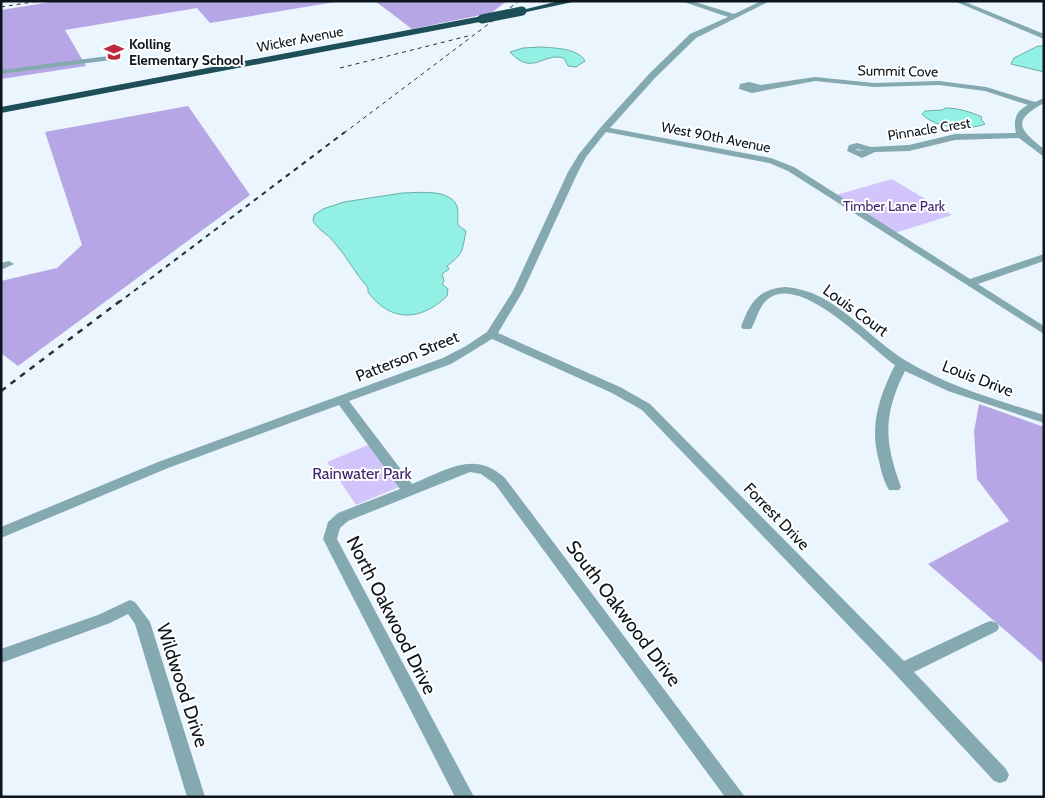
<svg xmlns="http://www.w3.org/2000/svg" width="1045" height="798" viewBox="0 0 1045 798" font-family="Cabin,sans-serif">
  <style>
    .green { fill: #d2c5fb }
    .forest { fill: #b6a6e5 }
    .water { fill: #93f0e4; stroke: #6aaea8 }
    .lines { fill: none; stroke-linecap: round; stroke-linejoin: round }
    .minor { fill: #85a9b1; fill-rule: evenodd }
    .highway { fill: #1e4f59; fill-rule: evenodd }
    .rail-far2 { stroke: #273138; stroke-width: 1; stroke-dasharray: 4 4; stroke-linecap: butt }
    .rail-far1 { stroke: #273138; stroke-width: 2; stroke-dasharray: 5 5; stroke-linecap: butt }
    .rail { stroke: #273138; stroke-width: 2.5; stroke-dasharray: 6 6; stroke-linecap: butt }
    .highway-bridge { stroke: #1e4f59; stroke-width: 9 }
    .labels { text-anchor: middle; stroke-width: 4; stroke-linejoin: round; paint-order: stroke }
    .far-street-label { font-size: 14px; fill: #0c151c; stroke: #fff }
    .far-poi-label { font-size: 14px; font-weight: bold; fill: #0c151c; stroke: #fff; text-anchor: start }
    .far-park-label { font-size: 14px; fill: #41266f; stroke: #fff }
    .street-label { font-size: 16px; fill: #0c151c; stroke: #fff }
    .park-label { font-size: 16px; fill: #41266f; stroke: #fff }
    .near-street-label { font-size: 19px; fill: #0c151c; stroke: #fff }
  </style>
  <rect width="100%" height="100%" fill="#ebf5fd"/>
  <g class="green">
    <path d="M892,179L952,215L895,233L836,195Z"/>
    <path d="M368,445L399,487L356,505L327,462Z"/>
  </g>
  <g class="forest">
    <path d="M57,1H341L210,23L197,8L65,30L86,66L1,79V10Z"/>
    <path d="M375,1H507L491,13L412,29Z"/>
    <path d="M188,106L250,195L18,366L1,353V281L57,268L82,245L45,132Z"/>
    <path d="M979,404L1044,427V664L928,564L1009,521L977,479L974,432Z"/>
  </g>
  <g class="water">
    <path d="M1038,46H1044V72L1011,64L1014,58Z"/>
    <path d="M541,47C554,48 578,48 585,61L576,67L568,66L564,58C542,52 533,77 510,52L523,48Z"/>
    <path d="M946,108C958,108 971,112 982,117L981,119L985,124C969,131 934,128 922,114L925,111L942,110Z"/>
    <path d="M402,193C418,193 449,188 457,206C459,212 457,219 458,225L466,231C462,251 464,253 447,266L449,269L442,274L444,281L442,284L448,289L447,296C420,322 390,322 368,292V288C355,273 347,257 334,242C326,232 321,233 313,221L314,215L323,209L344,202Z"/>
  </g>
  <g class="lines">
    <g class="minor">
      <path d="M681,1H692L734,14L761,1H770L696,38L655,78L610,128L771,158L794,167L970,279L1044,254V261L978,284L1044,326V334L788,171L769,163L606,132L586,157L578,172L523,291L498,333L620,387L650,404L904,661L985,623L991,621L997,623L999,627L997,631L914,672L1006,769L1009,775L1006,781L1000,783L994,781L896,675L642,410L612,393L492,339L451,364L349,401L412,484C445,471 474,449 505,478L745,797H725L495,484L481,474L470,472L348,521L340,528L337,539L474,797H455L323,539L328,522L338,513L400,489L339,405L168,468L1,538V527L158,462L443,358L466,346L487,332L513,291L568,172L579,154L601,127L649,74L690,34L728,17Z"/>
      <path d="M954,1H963L1044,34V39Z"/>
      <path d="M108,56L112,58L111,60L1,74V70Z"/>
      <path d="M815,77L874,83L939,81L986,87L1035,102L1044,98V103C1011,121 1019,129 1044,149V157L1019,138L955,140L909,151L875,152L862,158L847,151L849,145L857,143L871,147L909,145L955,134L1016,133C1013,119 1016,111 1028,105L985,91L939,85L874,87L815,81L752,93L739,89L740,84L749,82L761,85ZM857,149L865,151L856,150Z"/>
      <path d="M9,261L14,264L1,270V263Z"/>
      <path d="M786,287C836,291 867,338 908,362C950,387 998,400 1044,415V423L948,391L905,371C883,415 884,441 901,487L899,490H889C884,482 881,471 879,461C869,426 879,397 895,365C869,347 801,273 768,299C758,307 757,319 751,329H743L741,327C750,302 758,289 786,287Z"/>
      <path d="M130,600L135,602L150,622L205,797H187L135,624L128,614L110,623L1,663V649L98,615Z"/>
    </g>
    <g class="highway">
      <path d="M559,1H577L522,13L518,11Z"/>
      <path d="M482,16L486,19L485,21L1,113V107Z"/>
    </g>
    <g class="rail-far2">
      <path d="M1,7L39,1"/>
      <path d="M340,68L468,36"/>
      <path d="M344,133L519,1"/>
    </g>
    <path class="rail-far1" d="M118,303L345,132"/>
    <path class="rail" d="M1,391L120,301"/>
    <path class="highway-bridge" d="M482,19L522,11"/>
  </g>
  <defs>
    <symbol id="school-bare" viewBox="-9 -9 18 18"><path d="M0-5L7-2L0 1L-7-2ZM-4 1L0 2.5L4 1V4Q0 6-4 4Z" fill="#bb2a3f" stroke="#fff" stroke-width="2.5" paint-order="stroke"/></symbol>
  </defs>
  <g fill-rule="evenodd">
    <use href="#school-bare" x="100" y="38" width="28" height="28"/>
  </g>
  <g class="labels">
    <g class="far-street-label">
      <text transform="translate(300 39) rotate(-11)" y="5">Wicker Avenue</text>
      <text transform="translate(898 71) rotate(1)" y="5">Summit Cove</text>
      <text transform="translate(929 129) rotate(-9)" y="5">Pinnacle Crest</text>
      <text transform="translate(716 137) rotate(11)" y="5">West 90th Avenue</text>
    </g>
    <g class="far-poi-label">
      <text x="129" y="49">Kolling<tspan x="129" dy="16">Elementary School</tspan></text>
    </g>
    <g class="far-park-label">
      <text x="894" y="211">Timber Lane Park</text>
    </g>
    <g class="street-label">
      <text transform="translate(856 310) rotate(36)" y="6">Louis Court</text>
      <text transform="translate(407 356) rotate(-22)" y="6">Patterson Street</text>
      <text transform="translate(978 378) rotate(21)" y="6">Louis Drive</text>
      <text transform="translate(777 516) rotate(46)" y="6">Forrest Drive</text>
    </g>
    <g class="park-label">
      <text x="362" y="479">Rainwater Park</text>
    </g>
    <g class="near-street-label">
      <text transform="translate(624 613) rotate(53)" y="7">South Oakwood Drive</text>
      <text transform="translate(392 615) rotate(63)" y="7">North Oakwood Drive</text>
      <text transform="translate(183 685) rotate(72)" y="7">Wildwood Drive</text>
    </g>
  </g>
  <rect width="1045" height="798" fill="none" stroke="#0c151c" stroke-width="5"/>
</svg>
